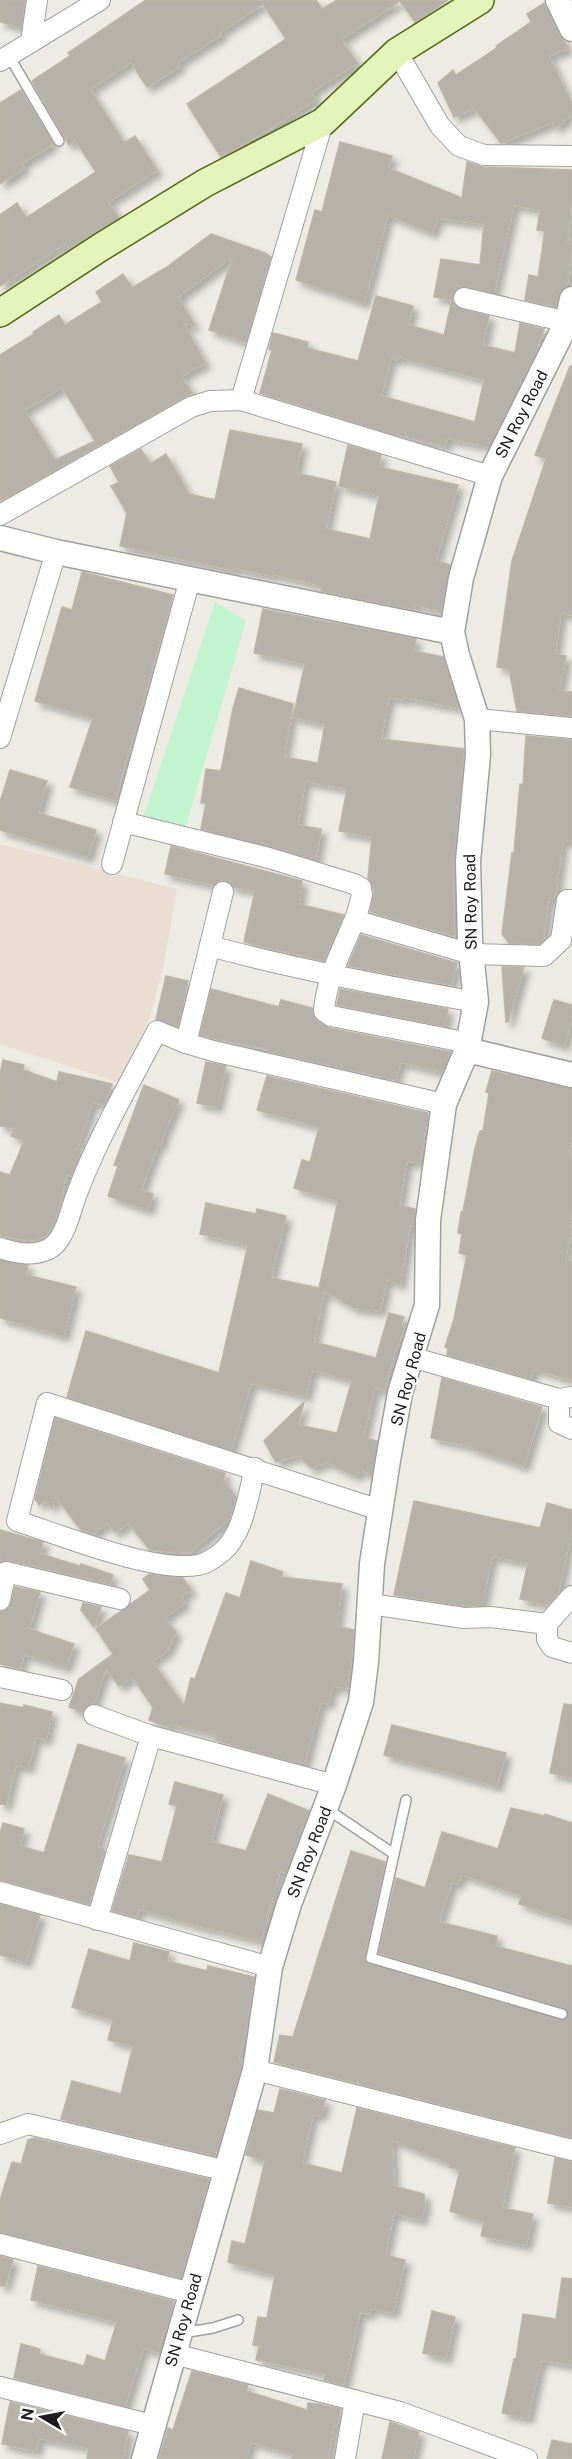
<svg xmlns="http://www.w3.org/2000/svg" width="572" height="2459" viewBox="0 0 572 2459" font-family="'Public Sans',sans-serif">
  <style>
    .military { fill: #eaded2 }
    .park { fill: #c2f4d0 }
    .building { fill: #b6b1a9; stroke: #bdb5a6; stroke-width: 1.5; fill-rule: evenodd; filter: url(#shadow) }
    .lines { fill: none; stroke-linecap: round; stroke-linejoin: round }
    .service-casing { stroke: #a0a0a0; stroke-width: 12 }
    .minor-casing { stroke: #a0a0a0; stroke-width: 22 }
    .tertiary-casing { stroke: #a0a0a0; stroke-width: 27 }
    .secondary-casing { stroke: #4c690e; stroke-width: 30 }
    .service { stroke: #fff; stroke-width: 9 }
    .minor { stroke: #fff; stroke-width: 20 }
    .tertiary { stroke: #fff; stroke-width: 24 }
    .secondary { stroke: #e4f3ba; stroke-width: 27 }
    .labels { text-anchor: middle; stroke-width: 5; stroke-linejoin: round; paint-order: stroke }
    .street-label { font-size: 16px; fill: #1c1c1c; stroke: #fff }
  </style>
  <defs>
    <filter id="shadow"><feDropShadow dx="5.5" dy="5.5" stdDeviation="3" flood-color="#0004"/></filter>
  </defs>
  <rect width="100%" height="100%" fill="#edebe3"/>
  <path class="military" d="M0,844L177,889L163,969L150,1017L120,1083L0,1044Z"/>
  <path class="park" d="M215,602L246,621L183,836L142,821Z"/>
  <g class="building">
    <path d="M0,0H25L21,27L0,22Z"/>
    <path d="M146,0H316L322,9L337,0H448L415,22L400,1L341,39L357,63L311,92L316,99L273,127L221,157L187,104L286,39L263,4L220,32L221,35L177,63L179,67L147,87L131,62L90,89L124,143L135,136L157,170L108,202L119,218L70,248L66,243L0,286V215L17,203L26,218L96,172L75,140L69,145L32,81L70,56L68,53Z"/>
    <path d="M544,3L559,35L569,48L549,56L572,104V114L556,128L553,122L501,143L474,108L454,117L438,83L453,70L456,75L497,48L496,46L531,22L527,14Z"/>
    <path d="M21,90L53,144L21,164L24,168L0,184V103Z"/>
    <path d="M340,142L392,156L388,168L462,198L467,162L483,167L572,170V202L567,244H572L568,278L567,286L558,295L556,307L525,300L529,275L538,277L545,231L537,230L540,210L514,205L494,293L461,286L453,295V302L456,307L489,316L483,345L515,353L520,323L544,329L534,357L523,377H520L519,387L489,447L447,438L445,446L386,432L260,393L272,350L269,349L273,333L308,342L307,348L358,361L376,296L413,306L408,325L444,335L452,300L434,297L441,259L480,265L484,224L438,218L432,233L388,215L364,303L296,280L315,210L322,212ZM399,357L484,380L475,422L381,396L391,358L398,360Z"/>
    <path d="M211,234L265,253L271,257L246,342L209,330L233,256L178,297L195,326L183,322L205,363L181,376L192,393L0,501V355L34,334L33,332L59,315L65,325L102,302L96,292L123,274L132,288L167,267ZM62,387L95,441L55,460L24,410Z"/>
    <path d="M570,366H572V615L561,613L555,654L566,656L559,691L572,692V716L517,711L509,669L497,667L512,561L546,459L535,455Z"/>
    <path d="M230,430L302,444L296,473L336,482L326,529L370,539L379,496L339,486L348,445L381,455L379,467L458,485L436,560L450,565L441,612L411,603L415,610L321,591L322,588L315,586V584L273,574L272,576L233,568V570L120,546L127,513L111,486L119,482L110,466L141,449L150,464L166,454L189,494L215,500Z"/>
    <path d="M82,572L173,595L115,800L70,787L93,718L35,701L62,607L72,610Z"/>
    <path d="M263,609L416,639L413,651L443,657L459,708L403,697V700L389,697L381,739L464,749L454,860V936L370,912L374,893L371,882L368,878L372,837L339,831L347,789L305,781L298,825L321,829L316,860L201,829L206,803H201L206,769L221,771L233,708L239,688L293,704L284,757L318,763L325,724L293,717L305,664L254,653Z"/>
    <path d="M526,736L572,740V841L563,840L555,898H549L543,941L539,944L509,943L502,934L512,853H514L520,784L523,785Z"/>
    <path d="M10,770L47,781L38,813L96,830L88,857L0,830V802Z"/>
    <path d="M171,846L302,881L299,904L344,915L324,961L244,942L255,891L233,887L225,880L219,881L214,885L165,874Z"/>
    <path d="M361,935L457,963L451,985L348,966Z"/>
    <path d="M502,967H524L508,1022H506Z"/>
    <path d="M166,976L188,981L178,1027L156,1019Z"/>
    <path d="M211,989L279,1007L281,1000L312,1008L313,1015L317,1020L329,1028L451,1052L442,1072L401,1062L395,1080L267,1051L268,1049L216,1039L200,1035Z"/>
    <path d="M340,989L448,1009L444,1026L337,1005Z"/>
    <path d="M554,1000L572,1005V1019L564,1046L542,1038Z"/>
    <path d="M3,1060L24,1065L23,1070L57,1082L59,1072L112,1084L104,1105L93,1102L77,1149L82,1151L71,1176L66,1174L60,1207L52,1227L46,1236L35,1241L0,1236V1172L10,1175L24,1141L11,1136L15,1128L0,1126V1075Z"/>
    <path d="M206,1062L226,1066L217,1107L197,1103Z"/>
    <path d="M492,1071L572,1089V1137L569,1155H572V1210L569,1227H572L565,1259L572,1262V1380L534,1369L530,1378L447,1355L448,1348L445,1347L454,1319L467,1255L459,1253L462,1234L458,1233L461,1212H463L475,1148L480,1131H483L489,1093L486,1092Z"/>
    <path d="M267,1076L428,1113L420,1163L407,1161L399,1205L415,1209L414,1226H410L400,1285L387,1279L380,1311L354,1308L324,1291L314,1342L376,1358L389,1313L404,1317L401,1326L405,1328L393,1357L385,1391L375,1387L363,1438L377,1441L371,1476L363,1470L354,1476L327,1462L311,1468L298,1455L276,1462L264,1441L304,1402L298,1425L337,1433L352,1380L312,1370L306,1396L251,1383L231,1450L67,1397L86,1331L219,1373L248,1245L200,1234L206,1203L256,1214L257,1209L286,1216L271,1278L319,1288L338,1201L294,1188L302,1160L310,1162L319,1127L257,1110Z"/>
    <path d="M144,1085L179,1100L164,1133L161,1145L158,1144L141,1190L153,1194L148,1210L108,1196L118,1166L114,1165Z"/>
    <path d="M0,1260L28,1265L26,1275L76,1287L64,1336L0,1318Z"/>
    <path d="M442,1378L542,1407L524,1466L472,1449L473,1447L431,1438Z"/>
    <path d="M55,1418L225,1473L222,1483L224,1481L236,1497L230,1518L189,1553L150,1550L128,1523L115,1532L107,1523L93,1534L81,1530L55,1496L52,1508L45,1500L39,1505L35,1499Z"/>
    <path d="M414,1501L540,1528L547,1503L572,1510V1528L558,1594L548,1605L520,1599L528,1563L492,1556L482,1605L465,1606L394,1595Z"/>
    <path d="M0,1530L43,1542L40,1554L80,1566L81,1564L113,1575L110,1584L9,1560L0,1562Z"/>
    <path d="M251,1561L283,1572L281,1577L342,1584L337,1626L354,1630L348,1688L333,1686L328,1704L321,1702L304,1765L215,1740L217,1735L170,1724L169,1727L149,1720L153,1707L132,1677L119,1686L106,1669L94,1703L87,1705L83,1712L69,1707L79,1679L113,1654L96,1629L150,1590L143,1579L149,1574L183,1578L191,1590L181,1597L185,1603L164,1618L176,1632L167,1651L152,1661L184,1706L191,1678L195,1679L226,1593L240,1598Z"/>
    <path d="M15,1587L40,1592L29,1629L74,1644L66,1667L24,1654L20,1669L0,1664V1612L9,1608Z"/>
    <path d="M83,1603L101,1607L94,1627L81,1610Z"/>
    <path d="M0,1703L24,1708V1705L52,1712L46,1740L36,1737L28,1768L16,1765L6,1805L0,1804Z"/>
    <path d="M564,1704L572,1705V1778L550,1773Z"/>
    <path d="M392,1725L506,1753L497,1786L384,1755Z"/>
    <path d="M78,1744L125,1758L97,1846L105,1850L89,1904L0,1880V1834L3,1823L24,1829L20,1846L44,1853Z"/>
    <path d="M175,1782L223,1795L211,1842L246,1851L268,1794L309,1811L286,1873L280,1870L261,1941L195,1925L139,1909L137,1917L112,1911L129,1855L162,1862L177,1806L169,1804Z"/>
    <path d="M511,1808L545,1816V1814L572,1823V1921L519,1904L522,1896L461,1874L458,1884L452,1882L439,1922L497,1936L495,1946L572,1966V2138L274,2062L280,2035L293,2037L351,1851L385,1862L364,1957L367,1963L560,2020L567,2018L568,2012L564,2008L379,1953L396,1878L425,1888L442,1832L498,1849Z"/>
    <path d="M0,1904L40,1915L26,1962L0,1955Z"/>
    <path d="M134,1943L169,1952L167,1961L207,1971L208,1966L254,1977L246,2032L238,2059L242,2060L241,2067L216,2156L61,2119L72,2081L121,2094L133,2046L108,2040L113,2020L72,2007L89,1949L130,1961Z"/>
    <path d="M280,2089L325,2100L321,2116L313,2114L302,2163L342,2173L357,2108L515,2148L502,2208L533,2214L526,2245L481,2236L484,2222L450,2211L460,2170L449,2167L450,2164L392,2140L394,2186L424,2194L425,2206L421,2220L394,2213L385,2255L405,2260L393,2313L371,2308L369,2314L360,2312L344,2385L324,2380L326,2374L256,2360L259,2346L253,2345L258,2317L267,2318L275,2275L228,2262L232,2241L245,2244L265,2161L246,2155L258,2110L274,2113Z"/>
    <path d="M34,2138L209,2179L181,2278L0,2232V2200L12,2162L21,2164L28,2140Z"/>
    <path d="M555,2158L572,2162V2207L548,2203Z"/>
    <path d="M0,2256L13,2260L5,2286H0Z"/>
    <path d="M38,2266L174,2301L166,2331L164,2330L157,2352L143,2348L125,2406L14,2378L21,2344L40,2349L39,2354L84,2366L87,2355L105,2361L117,2322L31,2300Z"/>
    <path d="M562,2278L572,2279V2365L541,2360L528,2418L502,2413L514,2359H516L523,2314L556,2319Z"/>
    <path d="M432,2311L455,2317L446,2358L423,2353Z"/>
    <path d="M192,2371L248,2385L246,2391L307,2410L308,2403L319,2404L341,2409L337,2425L334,2424L328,2459H292L293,2454L251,2442L246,2459H159L168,2428L173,2430Z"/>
    <path d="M10,2402L128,2431L123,2459H87L89,2448L39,2438L36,2451L2,2444Z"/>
    <path d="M390,2422L419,2432L413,2459H382Z"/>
    <path d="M552,2440L572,2444V2459H547Z"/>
  </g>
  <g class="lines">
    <defs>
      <g id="service">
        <path d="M9,56L59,141"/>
        <path d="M327,1809L394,1854L371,1958L562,2014"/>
        <path d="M394,1854L406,1800"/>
        <path d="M182,2333L213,2328L238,2320"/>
      </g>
      <g id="minor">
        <path d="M31,42L37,0"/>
        <path d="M397,52L440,126L459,146L484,155L572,156"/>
        <path d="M0,61L100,0"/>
        <path d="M464,298L572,323"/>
        <path d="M241,400L323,122"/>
        <path d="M0,515L191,407L210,401L241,400L490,476"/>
        <path d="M477,719L572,728"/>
        <path d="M0,738L56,552"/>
        <path d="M123,822L269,858L354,884L361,888L362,895L357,914L361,922L471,954L544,956L561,940L567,900H572"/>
        <path d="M112,864L190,579"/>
        <path d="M357,914C345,944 326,978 324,1011L331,1016L469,1043"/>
        <path d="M210,946C298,970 386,986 476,1002"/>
        <path d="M186,1043L223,892"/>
        <path d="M0,1248C17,1253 32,1257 49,1249C65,1240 70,1212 76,1196C97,1139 129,1085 157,1031L186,1043L213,1051L444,1104"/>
        <path d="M411,1357L559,1399L572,1397"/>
        <path d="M559,1399V1423L572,1429"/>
        <path d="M255,1468C248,1495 244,1533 222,1552C216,1557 205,1564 198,1565C154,1573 61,1535 17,1521L47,1403L380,1510"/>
        <path d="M572,1596L547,1624V1639L552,1647L572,1653"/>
        <path d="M0,1600L6,1572L120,1599"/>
        <path d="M371,1604L464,1618L491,1617L547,1624"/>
        <path d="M0,1677L62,1690"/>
        <path d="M94,1715L151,1736L334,1785"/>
        <path d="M0,1892L270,1967"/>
        <path d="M97,1920L151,1736"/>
        <path d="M255,2070L572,2150"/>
        <path d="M0,2134L28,2124L227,2171"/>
        <path d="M0,2244L191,2293"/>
        <path d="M174,2354L400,2412L527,2459"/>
        <path d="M0,2387L152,2425"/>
        <path d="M345,2459L355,2400"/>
      </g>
      <g id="tertiary">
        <path d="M558,0L572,29"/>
        <path d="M0,538L56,552L452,632"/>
        <path d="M467,1050L572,1075"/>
        <path d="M144,2459L255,2070L270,1967L289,1904L334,1785L361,1702L366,1662L372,1564L388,1460L400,1393L427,1305L428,1220L444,1104L467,1050L476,1002L470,941L468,861L478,755L477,719L457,655L452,632L461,578L490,476L567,322L572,299"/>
      </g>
      <path id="secondary" d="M0,313L101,247L205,183L323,122L397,52L480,0"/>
    </defs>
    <use href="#service" class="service-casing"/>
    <use href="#minor" class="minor-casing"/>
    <use href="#tertiary" class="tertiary-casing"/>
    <use href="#secondary" class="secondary-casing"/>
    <use href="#service" class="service"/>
    <use href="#minor" class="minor"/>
    <use href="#tertiary" class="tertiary"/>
    <use href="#secondary" class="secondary"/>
  </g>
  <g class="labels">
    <g class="street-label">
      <text transform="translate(521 414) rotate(-63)" y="6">SN Roy Road</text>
      <text transform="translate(470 902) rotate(-91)" y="6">SN Roy Road</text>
      <text transform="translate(408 1379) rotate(-75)" y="6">SN Roy Road</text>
      <text transform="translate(309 1852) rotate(-69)" y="6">SN Roy Road</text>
      <text transform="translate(183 2320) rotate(-74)" y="6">SN Roy Road</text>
    </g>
  </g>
  <g transform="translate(42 2417) rotate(280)" stroke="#ffffff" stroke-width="4.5" paint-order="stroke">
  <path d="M0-4.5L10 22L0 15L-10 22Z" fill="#1c1c1c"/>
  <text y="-9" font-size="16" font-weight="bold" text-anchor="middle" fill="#1c1c1c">N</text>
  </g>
</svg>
